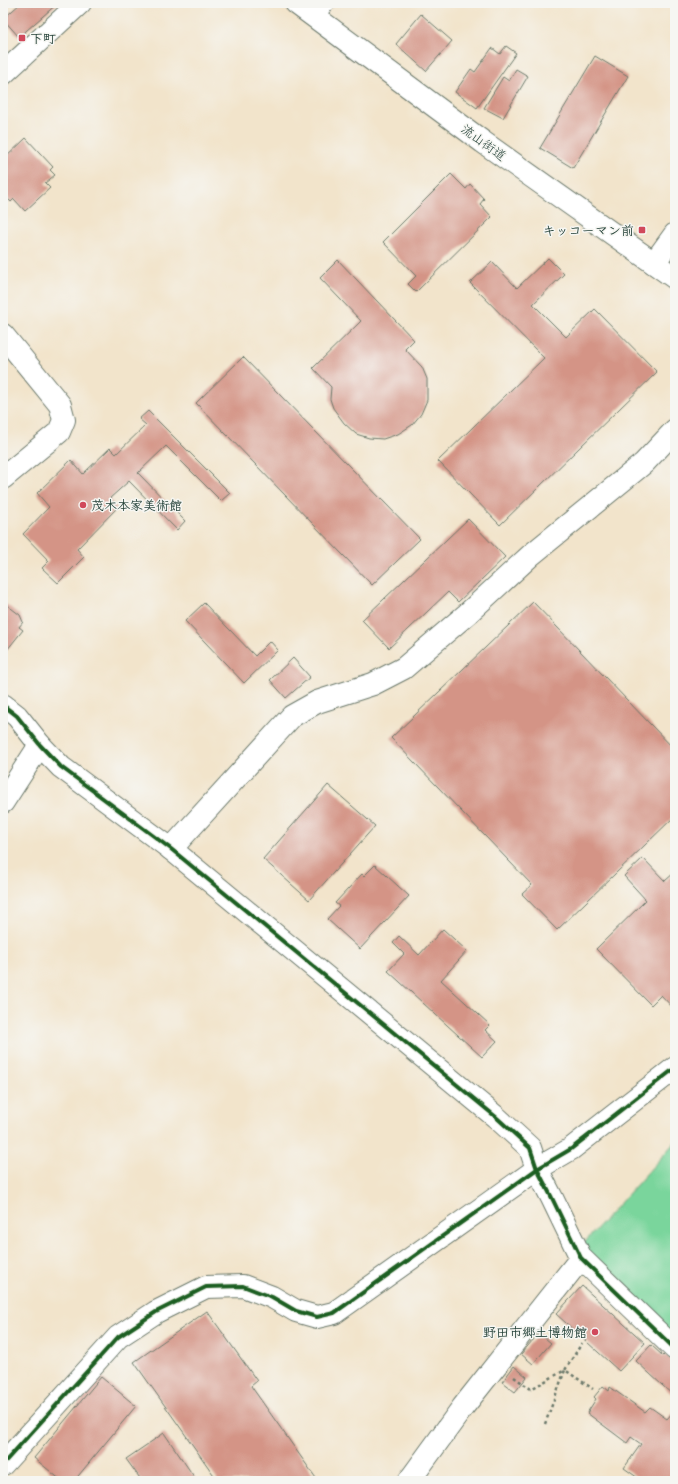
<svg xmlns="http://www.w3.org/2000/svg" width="678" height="1484" viewBox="0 0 678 1484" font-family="'Comic Neue','Klee One',sans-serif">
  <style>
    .green { fill: #7ad59c; stroke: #4c8968 }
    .building { fill: #d49486 }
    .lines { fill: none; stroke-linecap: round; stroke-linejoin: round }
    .service-casing { stroke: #697769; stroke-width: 14 }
    .minor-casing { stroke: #697769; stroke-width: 24 }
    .primary-casing { stroke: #697769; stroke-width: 24 }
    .path { stroke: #697769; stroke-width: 2.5; stroke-dasharray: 3 3; stroke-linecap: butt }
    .service { stroke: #fff; stroke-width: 12 }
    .minor { stroke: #fff; stroke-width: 22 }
    .primary { stroke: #fff; stroke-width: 22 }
    .cycleway-casing { stroke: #f6f6f2; stroke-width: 6 }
    .cycleway { stroke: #1b5e20; stroke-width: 4 }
    .poi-dot { fill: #d1495b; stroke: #f6f6f2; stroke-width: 1.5 }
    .labels { text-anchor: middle; stroke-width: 3; stroke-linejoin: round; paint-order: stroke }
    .poi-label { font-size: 13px; font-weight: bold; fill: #1f3d34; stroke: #f6f6f2; text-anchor: start }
    .street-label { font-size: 13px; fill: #1f3d34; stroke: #f6f6f2 }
  </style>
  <rect width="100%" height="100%" fill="#f6f6f2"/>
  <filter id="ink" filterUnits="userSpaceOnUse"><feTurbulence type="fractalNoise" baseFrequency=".025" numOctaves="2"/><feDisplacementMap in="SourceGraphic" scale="8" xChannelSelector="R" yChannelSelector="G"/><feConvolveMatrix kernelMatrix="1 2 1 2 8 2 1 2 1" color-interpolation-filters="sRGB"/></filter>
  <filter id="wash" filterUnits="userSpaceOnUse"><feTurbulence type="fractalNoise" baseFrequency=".012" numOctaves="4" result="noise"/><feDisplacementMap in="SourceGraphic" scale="16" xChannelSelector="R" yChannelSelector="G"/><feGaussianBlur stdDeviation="0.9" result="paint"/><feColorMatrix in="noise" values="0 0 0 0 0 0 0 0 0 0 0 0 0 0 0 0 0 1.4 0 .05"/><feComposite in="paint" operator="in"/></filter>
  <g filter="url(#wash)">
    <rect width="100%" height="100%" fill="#f2e4cb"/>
    <path class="green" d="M675,1142V1338L590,1255L584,1243Z"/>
    <g id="blocks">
      <g class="building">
        <path d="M21,3H58L19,37L3,19Z"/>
        <path d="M421,14L452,41L426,71L396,44Z"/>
        <path d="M506,46L516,53L477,108L455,92L471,69L475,72L492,48L500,54Z"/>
        <path d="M595,56L628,76L573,168L540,148Z"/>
        <path d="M516,69L528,76L503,118L484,108L503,77L509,81Z"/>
        <path d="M26,138L53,167L50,170L55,175L45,183L50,188L25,211L14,199L11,202L3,194V160Z"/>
        <path d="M451,174L466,189L470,184L484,199L480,204L492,217L416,292L408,284L416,276L383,242Z"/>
        <path d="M548,258L564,274L533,304L566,337L595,309L657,372L500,525L438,461L544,358L470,283L492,262L517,288Z"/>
        <path d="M338,260L414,340L405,349L422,367L427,379V400L421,414L412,425L398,434L383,439L369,438L356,434L344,423L333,408L330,399L331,387L313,368L361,321L320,278Z"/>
        <path d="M243,357L420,539L372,585L196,403Z"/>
        <path d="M148,411L230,493L221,501L166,446L138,473L185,521L177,530L129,481L109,499L117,508L77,549L84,557L58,583L42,568L49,561L23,534L49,507L37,493L71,460L83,474L110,448L116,454L146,425L139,419Z"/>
        <path d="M468,519L505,557L458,602L448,592L389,648L362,620Z"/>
        <path d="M3,602L20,615L23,622L19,627L23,630L3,655Z"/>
        <path d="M533,602L675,750V816L557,930L522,894L532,885L391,738Z"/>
        <path d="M204,603L255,656L270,641L278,650L244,683L185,621Z"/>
        <path d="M293,658L310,677L286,698L270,680Z"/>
        <path d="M328,785L375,826L309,900L263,859Z"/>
        <path d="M643,858L665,881L675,872V1010L661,995L651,1005L596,949L646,900L624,876Z"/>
        <path d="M375,865L409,896L360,949L327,919L339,906L335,903L362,874L364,876Z"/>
        <path d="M443,929L467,951L441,980L490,1025L485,1030L497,1041L482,1057L388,971L404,954L393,943L399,936L419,955Z"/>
        <path d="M582,1286L645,1343L619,1371L556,1314Z"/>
        <path d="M207,1311L257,1381L251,1386L318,1481H218L134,1362Z"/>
        <path d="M539,1333L551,1343L533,1364L521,1354Z"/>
        <path d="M651,1345L663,1356L665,1354L675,1363V1397L636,1361Z"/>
        <path d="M514,1366L527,1377L515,1392L502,1382Z"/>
        <path d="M101,1377L136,1406L74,1481H62L34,1458Z"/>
        <path d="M603,1386L609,1391L610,1387L645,1412L650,1407L667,1419L673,1412L675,1414V1481H636L638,1478L624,1468L641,1444L631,1437L627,1443L587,1413L596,1399L594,1397Z"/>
        <path d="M164,1433L197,1481H142L126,1459Z"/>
      </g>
    </g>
  </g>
  <g filter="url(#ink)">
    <use href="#blocks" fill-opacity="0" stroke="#697769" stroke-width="1"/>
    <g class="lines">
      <defs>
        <path id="service" d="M315,17L330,3"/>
        <g id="minor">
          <path d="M654,263L675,234"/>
          <path d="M3,335L60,405L64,420L59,432L3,478"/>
          <path d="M3,705L17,716L40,745L61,767L171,849L496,1117L530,1148L537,1169L552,1198L581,1258L675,1349"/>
          <path d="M3,802L40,745"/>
          <path d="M171,849L292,716L317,702L373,684L404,668L467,614L531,555L644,463L675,430"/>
          <path d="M3,1464L118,1337L156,1312L206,1287L243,1286L272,1297L296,1311L317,1317L334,1313L537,1169L571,1149L675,1068"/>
          <path d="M409,1481L463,1407L581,1258"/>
        </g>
        <g id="primary">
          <path d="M296,3L483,142L675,278"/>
          <path d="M3,74L80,3"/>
        </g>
      </defs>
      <use href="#service" class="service-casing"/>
      <use href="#minor" class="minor-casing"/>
      <use href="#primary" class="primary-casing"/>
      <g class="path">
        <path d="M514,1377L531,1389L565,1370L582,1343"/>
        <path d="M545,1424L565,1370L593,1389"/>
      </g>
      <use href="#service" class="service"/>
      <use href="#minor" class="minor"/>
      <use href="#primary" class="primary"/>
      <defs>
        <g id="cycleway">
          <path d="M3,705L17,716L40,745L61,767L171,849L496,1117L530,1148L537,1169L552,1198L581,1258L675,1349"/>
          <path d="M3,1464L118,1337L156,1312L206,1287L243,1286L272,1297L296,1311L317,1317L334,1313L537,1169L571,1149L675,1068"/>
        </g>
      </defs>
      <use href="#cycleway" class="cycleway-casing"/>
      <use href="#cycleway" class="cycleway"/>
    </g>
  </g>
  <g class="poi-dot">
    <rect x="18" y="34" width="8" height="8" rx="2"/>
    <rect x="638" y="226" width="8" height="8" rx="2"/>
    <circle cx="83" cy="505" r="4"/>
    <circle cx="595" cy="1332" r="4"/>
  </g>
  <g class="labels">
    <g class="poi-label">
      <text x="30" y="43">下町</text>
      <text x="634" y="235" text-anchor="end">キッコーマン前</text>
      <text x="91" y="510">茂木本家美術館</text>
      <text x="587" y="1337" text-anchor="end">野田市郷土博物館</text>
    </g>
    <g class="street-label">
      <text transform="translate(484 142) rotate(36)" y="5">流山街道</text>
    </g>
  </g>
  <rect width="678" height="1484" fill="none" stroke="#f6f6f2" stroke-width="16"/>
</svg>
